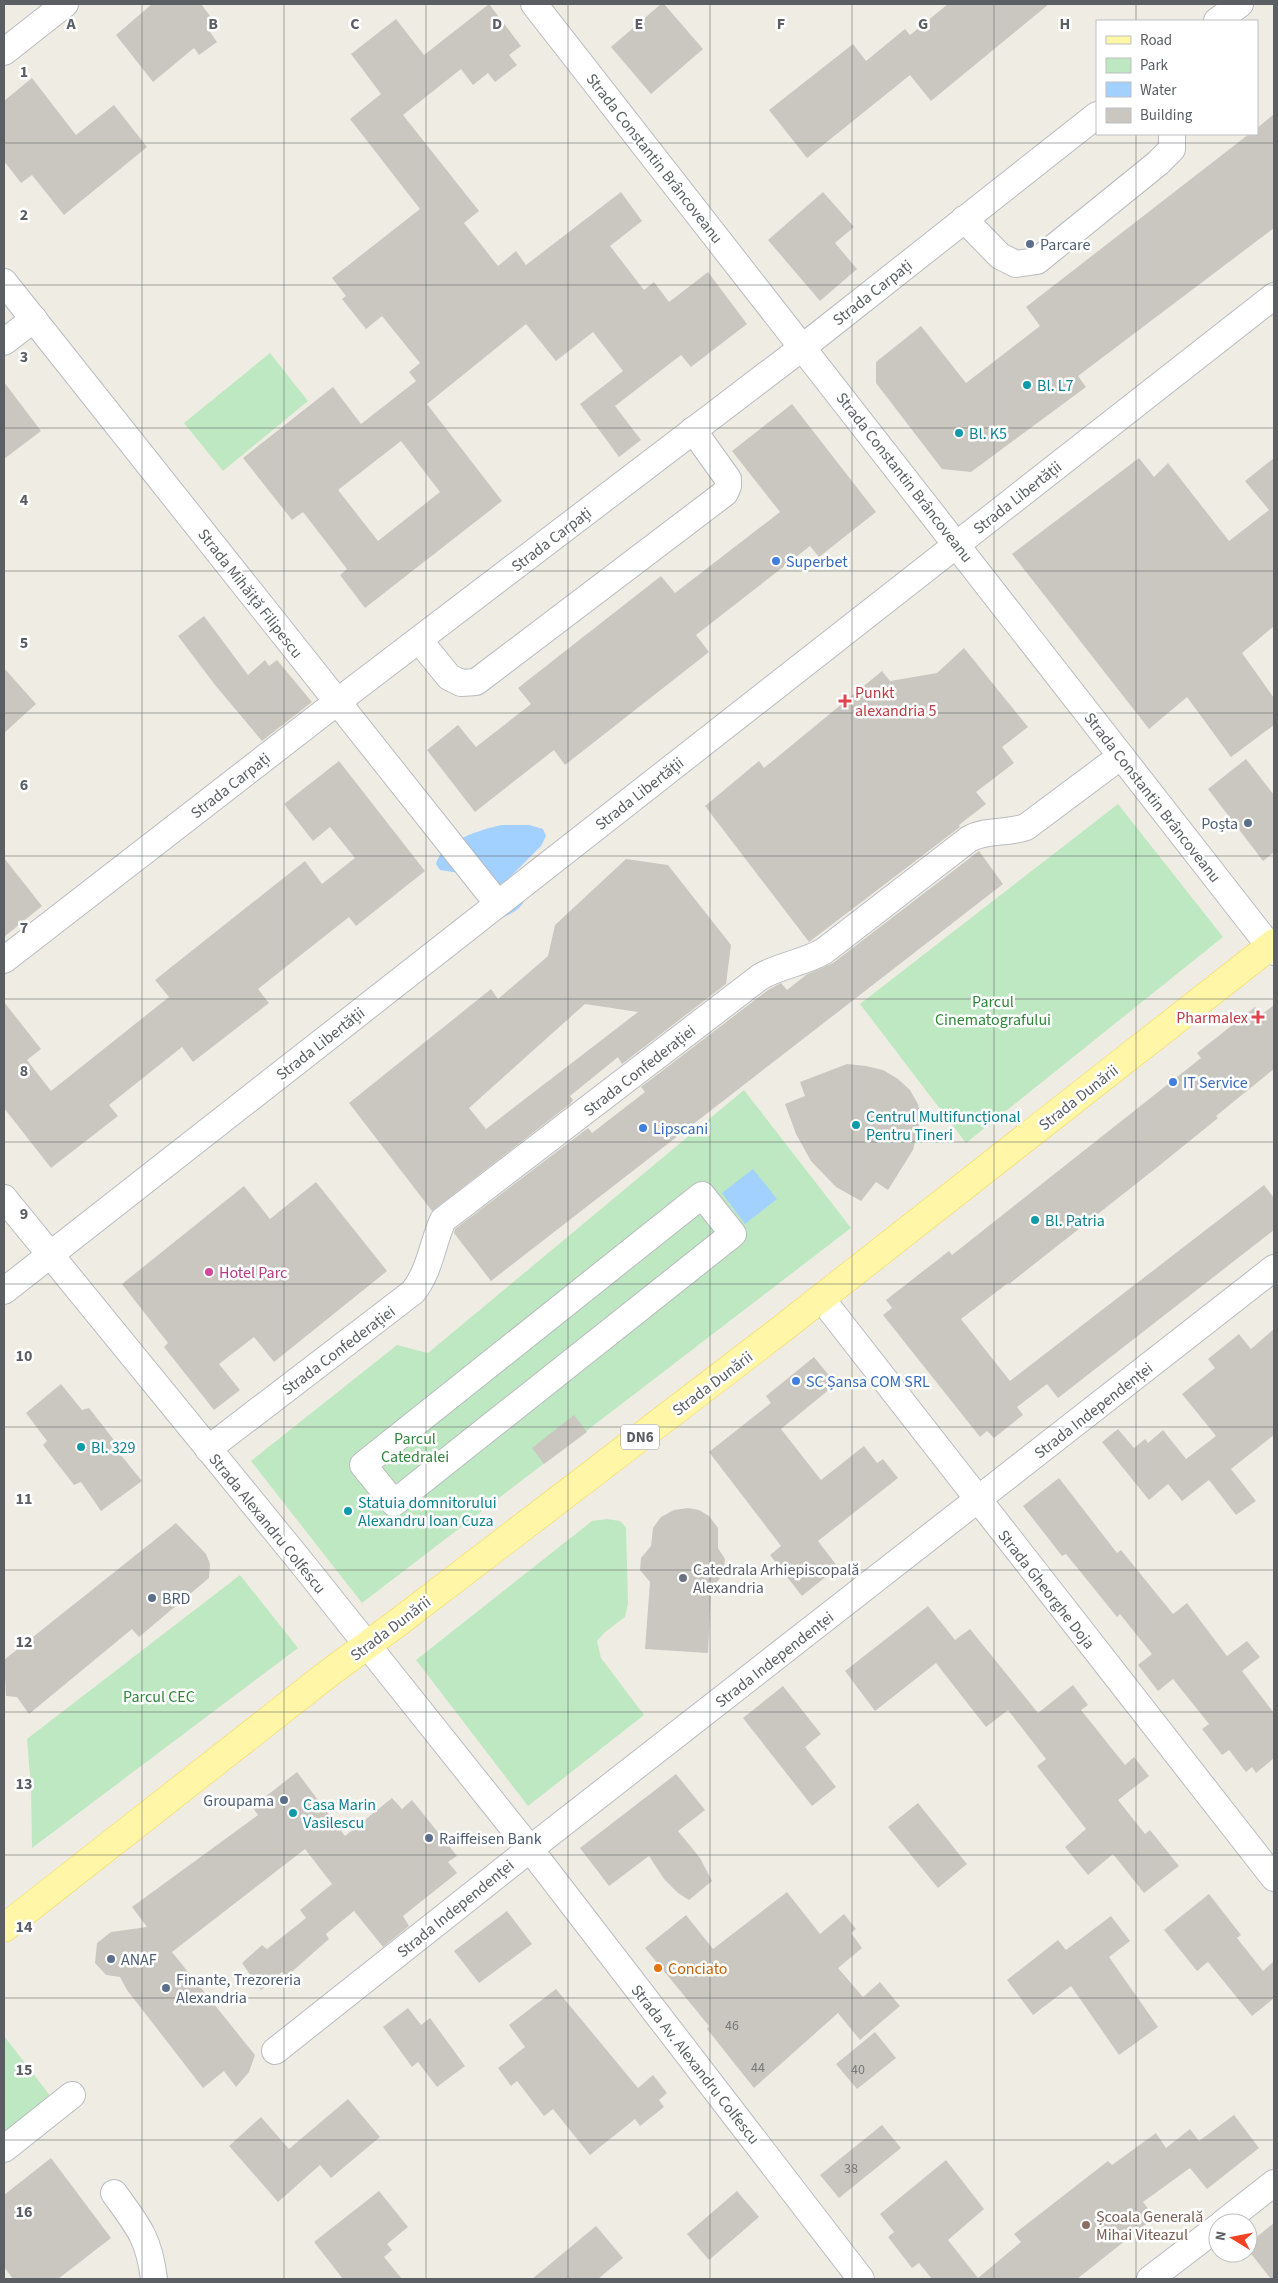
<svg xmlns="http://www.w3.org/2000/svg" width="1278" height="2283" viewBox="0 0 1278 2283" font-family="'Source Sans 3',sans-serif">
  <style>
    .green { fill: #bee8c1 }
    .water { fill: #a2d0ff }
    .building { fill: #cac7c0; fill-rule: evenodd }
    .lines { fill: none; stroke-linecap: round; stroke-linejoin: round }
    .minor-casing { stroke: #b8bbc0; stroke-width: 28 }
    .major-casing { stroke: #f9d552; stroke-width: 29 }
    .minor { stroke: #fff; stroke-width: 26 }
    .major { stroke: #fff7a7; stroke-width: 28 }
    .grid { fill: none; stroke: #5b5f64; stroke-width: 1; stroke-opacity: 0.55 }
    .service-dot { fill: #5c6f8a; stroke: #fff; stroke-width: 2 }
    .culture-dot { fill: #0f9aa8; stroke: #fff; stroke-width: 2 }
    .shop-dot { fill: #3f7fe0; stroke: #fff; stroke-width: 2 }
    .health-dot { fill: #e0444e; stroke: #fff; stroke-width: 2 }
    .hotel-dot { fill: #d1479c; stroke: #fff; stroke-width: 2 }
    .worship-dot { fill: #6b7280; stroke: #fff; stroke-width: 2 }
    .food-dot { fill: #e8710a; stroke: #fff; stroke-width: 2 }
    .education-dot { fill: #8d6e63; stroke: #fff; stroke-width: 2 }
    .labels { text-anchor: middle; stroke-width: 5; stroke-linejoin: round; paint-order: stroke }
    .number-label { font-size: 14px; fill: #77797b }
    .shield { fill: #fff; stroke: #8c8f92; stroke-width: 1 }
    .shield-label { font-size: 15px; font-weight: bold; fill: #5b5f64 }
    .street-label { font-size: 16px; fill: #5b5f64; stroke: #fff }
    .service-label { font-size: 16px; fill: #4e5e75; stroke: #fff; text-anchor: start }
    .culture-label { font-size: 16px; fill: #0d838f; stroke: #fff; text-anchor: start }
    .shop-label { font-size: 16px; fill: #366cbe; stroke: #fff; text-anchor: start }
    .health-label { font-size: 16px; fill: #be3a42; stroke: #fff; text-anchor: start }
    .park-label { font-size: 16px; fill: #30863a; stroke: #fff }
    .hotel-label { font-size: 16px; fill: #b23c85; stroke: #fff; text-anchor: start }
    .worship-label { font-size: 16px; fill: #5b616d; stroke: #fff; text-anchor: start }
    .food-label { font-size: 16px; fill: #c56008; stroke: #fff; text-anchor: start }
    .education-label { font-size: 16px; fill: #785e54; stroke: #fff; text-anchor: start }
    .grid-label { font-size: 16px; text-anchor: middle; font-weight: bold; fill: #5b5f64; stroke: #fff; stroke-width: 5; stroke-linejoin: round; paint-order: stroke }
  </style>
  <rect width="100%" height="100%" fill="#efede3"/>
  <g class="green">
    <path d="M270,353L308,401L223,471L184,423Z"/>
    <path d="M1118,804L1223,937L966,1143L860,1004Z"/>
    <path d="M744,1090L851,1228L362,1603L251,1461L397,1345L428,1353Z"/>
    <path d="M607,1519L620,1521L626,1527L628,1603L625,1617L604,1633L597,1641L601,1658L644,1715L528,1806L416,1660L592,1521Z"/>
    <path d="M240,1575L298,1648L32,1848L31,1788L27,1739Z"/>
    <path d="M4,2036L58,2106L4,2149Z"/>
  </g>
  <g class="water">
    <path d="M502,825H529L543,829L546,836L541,846L508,879V883L525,899C521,910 509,915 498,919L479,876L440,870L436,864C442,841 482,829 502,825Z"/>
    <path d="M753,1169L777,1199L745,1224L722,1193Z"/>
  </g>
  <g class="building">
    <path d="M152,4H201L214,21L206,26L217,42L199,55L194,48L153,82L116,35Z"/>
    <path d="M489,4L521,46L509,55L517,65L495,82L488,73L473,85L461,69L403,115L479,211L464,223L498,266L516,251L526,265L621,192L642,221L610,246L644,290L654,282L669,302L708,272L747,324L691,367L681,355L615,406L641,440L619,457L580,404L623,371L593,332L556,361L526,324L427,404L502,501L365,608L340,575L347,569L303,512L292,520L243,458L333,387L361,424L416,381L409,372L420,363L382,316L366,329L342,299L346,296L332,278L420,209L350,119L381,94L351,54L396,19L424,55ZM401,441L440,492L378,541L338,490Z"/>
    <path d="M661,4H664L703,49L651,94L611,47Z"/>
    <path d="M948,4H1049L931,101L910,75L807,158L769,110L853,44L866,61L905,29L910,35Z"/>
    <path d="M32,78L76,135L114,105L147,147L64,215L32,175L21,183L4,161V101Z"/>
    <path d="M1274,114V228L1078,376L1086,387L971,472L942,469L876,383V362L921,326L966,383L1040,326L1026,307L1249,134H1257V128Z"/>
    <path d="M823,192L854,227L835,243L857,269L820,301L768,240Z"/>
    <path d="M4,382L41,431L4,459Z"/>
    <path d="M792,404L876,512L819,557L810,546L696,635L709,652L565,765L554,750L475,812L427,750L458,725L476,747L531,704L518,688L661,576L675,593L780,512L732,451Z"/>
    <path d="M1139,458L1154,477L1168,463L1229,541L1269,510L1245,481L1274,458V626L1242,653L1274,698V725L1231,757L1187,697L1149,729L1012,554Z"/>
    <path d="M204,616L248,675L265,660L269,666L277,660L312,702L262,741L215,685L178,636Z"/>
    <path d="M964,648L1028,727L1002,747L1014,763L976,792L986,804L959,825L960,827L809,942L705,806L759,761L764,768L882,671L890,681L937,673Z"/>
    <path d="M4,668L36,704L4,733Z"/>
    <path d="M1246,759L1274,795V852L1263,861L1208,789Z"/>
    <path d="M339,761L425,871L356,926L349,917L258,989L269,1003L193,1062L182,1047L109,1105L118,1116L51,1168L4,1108V1002L41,1049L27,1060L51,1091L169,997L155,980L305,861L322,884L355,858L330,827L313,841L284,804Z"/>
    <path d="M979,851L1003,884L491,1281L454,1233L455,1229L588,1128L592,1133L645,1092L641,1087L768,990L781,983L787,990L806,975L833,963Z"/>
    <path d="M4,858L42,906L4,937Z"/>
    <path d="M626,859L668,865L731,945L726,984L622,1064L618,1057L570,1096L573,1100L570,1104L432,1211L349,1103L491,989L498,999L548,956L555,925ZM585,1004L638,1012L486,1129L469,1108Z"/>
    <path d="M1274,1005V1069L1216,1116L1218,1118L1160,1165L1009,1284L1008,1283L961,1319L1010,1381L1264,1185L1274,1198V1230L1058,1398L1047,1384L1017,1407L1023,1415L994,1438L987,1431L980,1437L883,1315L892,1308L886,1300L949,1251L952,1255L1110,1130L1201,1058L1197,1053L1255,1007L1261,1015Z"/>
    <path d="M847,1064L866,1066L883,1070L898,1079L910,1090L918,1104L921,1117L913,1150L888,1190L876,1182L861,1201L836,1187L811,1161L796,1134L785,1104L805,1096L800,1082Z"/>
    <path d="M316,1182L387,1271L274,1362L254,1337L219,1364L240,1390L214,1410L164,1347L168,1343L122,1284L244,1186L270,1219Z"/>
    <path d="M1274,1329V1435L1231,1469L1256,1501L1236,1515L1209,1480L1182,1501L1168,1484L1149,1500L1102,1442L1118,1429L1134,1448L1145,1439L1148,1443L1163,1430L1186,1459L1216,1436L1182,1394L1215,1368L1208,1359L1239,1334L1251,1349Z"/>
    <path d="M814,1357L836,1384L781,1429L821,1480L864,1446L877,1463L883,1459L898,1478L818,1541L838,1567L802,1596L770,1555L781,1546L709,1452L771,1403L766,1396Z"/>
    <path d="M61,1384L82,1410L89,1408L117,1444L116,1449L142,1481L101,1511L81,1482L74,1485L43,1445L47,1441L26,1413Z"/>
    <path d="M574,1415L587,1432L544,1464L532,1448Z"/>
    <path d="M1059,1478L1117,1553L1121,1550L1173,1614L1187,1603L1227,1656L1247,1641L1260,1657L1242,1671L1274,1713V1758L1256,1773L1252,1767L1246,1772L1229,1750L1222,1755L1202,1729L1209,1724L1173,1679L1158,1691L1138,1665L1152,1654L1120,1614L1117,1617L1066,1554L1062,1556L1023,1506Z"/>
    <path d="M688,1508L699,1510L709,1516L718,1528V1548L725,1559L723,1575L711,1588L708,1653L645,1649L650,1582L640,1570L641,1558L651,1546L653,1528L661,1517L674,1510Z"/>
    <path d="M176,1523L206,1554L210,1564L209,1578L139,1637L132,1629L29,1714L17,1697L6,1696L4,1660Z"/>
    <path d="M928,1606L955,1640L970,1629L1038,1713L1073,1685L1088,1705L1081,1710L1125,1765L1134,1757L1149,1776L1118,1800L1145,1834L1150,1830L1179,1866L1144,1893L1113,1854L1088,1875L1065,1847L1086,1829L1037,1766L1046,1759L1008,1710L986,1727L936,1663L875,1711L845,1671Z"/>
    <path d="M783,1686L821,1734L805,1747L836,1787L812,1806L743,1718Z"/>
    <path d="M297,1772L345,1836L392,1798L402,1809L412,1800L457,1856L448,1862L457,1873L403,1916L409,1926L383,1947L354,1911L326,1934L329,1939L287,1976L282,1972L261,1990L242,1963L262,1945L267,1949L306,1918L300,1910L332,1884L305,1849L172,1952L255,2055L249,2072L236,2087L224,2071L203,2088L127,1990L120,1977L106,1975L95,1963L97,1943L111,1932L147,1927L132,1907L258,1815L252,1807Z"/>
    <path d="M676,1774L705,1810L678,1831L700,1858L712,1881L689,1900L678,1893L664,1879L649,1856L609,1886L580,1848Z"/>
    <path d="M918,1803L967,1864L938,1888L888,1827Z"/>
    <path d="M787,1892L820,1934L844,1914L856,1929L851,1933L862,1948L838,1968L863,1997L880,1982L900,2006L860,2040L838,2013L754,2088L707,2029L709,2026L645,1948L686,1915L713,1949Z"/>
    <path d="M1209,1894L1241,1935L1237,1938L1263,1971L1274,1961V1998L1252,2016L1208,1962L1197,1971L1164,1930Z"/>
    <path d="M507,1911L532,1944L479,1983L454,1951Z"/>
    <path d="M1111,1916L1130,1941L1109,1957L1158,2027L1119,2055L1071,1986L1033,2015L1007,1980L1058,1940L1066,1950Z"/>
    <path d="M556,1989L638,2088L653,2075L667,2093L659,2100L664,2107L640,2126L635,2119L590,2155L553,2109L544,2116L517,2081L511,2086L498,2068L525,2047L509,2025Z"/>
    <path d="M408,2008L421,2025L430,2018L465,2066L437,2087L418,2062L412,2067L383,2027Z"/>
    <path d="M875,2032L896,2058L857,2089L836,2064Z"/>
    <path d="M348,2099L380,2137L331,2178L320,2165L278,2202L229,2146L261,2117L289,2149Z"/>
    <path d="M1234,2115L1259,2148L1207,2189L1190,2168L1143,2202L1155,2217L1077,2279H932L919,2263L912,2268L888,2237L894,2232L880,2214L946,2160L984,2209L948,2240L978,2278L1021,2242L1014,2234L1108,2161L1112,2165L1156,2133L1166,2148L1190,2129L1199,2141Z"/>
    <path d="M882,2125L901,2148L839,2198L820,2175Z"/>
    <path d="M51,2158L111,2238L58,2279H13L4,2267V2195Z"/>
    <path d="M379,2191L408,2227L387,2244L392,2250L384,2257L402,2279H343L314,2242Z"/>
    <path d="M737,2191L759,2217L709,2260L687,2234Z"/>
    <path d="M1274,2223V2279H1271L1248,2250V2244Z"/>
    <path d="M596,2226L623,2258L598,2279H532Z"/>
  </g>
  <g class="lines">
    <defs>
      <g id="minor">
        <path d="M534,4L1274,952"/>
        <path d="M1217,21L1240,4"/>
        <path d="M4,52L65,4"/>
        <path d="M964,219L1000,256L1016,264L1037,261L1158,163L1172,149V134"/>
        <path d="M4,282L498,904"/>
        <path d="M4,342L34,319"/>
        <path d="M419,640L449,677L461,683L476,682L725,493L728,486V479L693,430"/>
        <path d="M4,960L337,702L803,347L1097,115"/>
        <path d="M702,1195L733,1234L394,1503L363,1465Z"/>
        <path d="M4,1198L301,1562L530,1849L861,2279"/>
        <path d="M4,1291L1274,296"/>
        <path d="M821,1298L1274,1878"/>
        <path d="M208,1449L413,1292C430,1271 432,1244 443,1220L760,977C780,965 804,963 824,951L969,839C987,829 1007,834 1026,827L1121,756"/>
        <path d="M275,2051L530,1849L1274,1268"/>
        <path d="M4,2149L72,2095"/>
        <path d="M114,2193C138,2226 149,2238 154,2279"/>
        <path d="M1223,2223L1274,2183"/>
        <path d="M1150,2279L1218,2227"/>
      </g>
      <path id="major" d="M4,1928L329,1673L396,1624L783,1328L1274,943"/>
    </defs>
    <use href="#minor" class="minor-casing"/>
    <use href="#major" class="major-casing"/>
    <use href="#minor" class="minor"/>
    <use href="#major" class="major"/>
  </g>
  <path class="grid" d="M142,4V2279M284,4V2279M426,4V2279M568,4V2279M710,4V2279M852,4V2279M994,4V2279M1136,4V21M1136,134V2279M4,143H1274M4,285H1274M4,428H1274M4,571H1274M4,713H1274M4,856H1274M4,999H1274M4,1142H1274M4,1284H1274M4,1427H1274M4,1570H1274M4,1712H1274M4,1855H1274M4,1998H1274M4,2140H1274"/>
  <g class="service-dot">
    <circle cx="1030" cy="244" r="5"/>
    <circle cx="1248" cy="823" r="5"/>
    <circle cx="152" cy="1598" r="5"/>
    <circle cx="284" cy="1800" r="5"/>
    <circle cx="429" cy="1838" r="5"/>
    <circle cx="111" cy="1959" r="5"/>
    <circle cx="166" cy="1988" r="5"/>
  </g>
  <g class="culture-dot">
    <circle cx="1027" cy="385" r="5"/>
    <circle cx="959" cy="433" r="5"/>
    <circle cx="856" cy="1125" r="5"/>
    <circle cx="1035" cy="1220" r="5"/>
    <circle cx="81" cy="1447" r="5"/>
    <circle cx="348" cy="1511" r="5"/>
    <circle cx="293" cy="1813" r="5"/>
  </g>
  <g class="shop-dot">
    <circle cx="776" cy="561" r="5"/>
    <circle cx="1173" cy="1082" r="5"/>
    <circle cx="643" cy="1128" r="5"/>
    <circle cx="796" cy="1381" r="5"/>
  </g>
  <g class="health-dot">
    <path d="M842.5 693.5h5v5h5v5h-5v5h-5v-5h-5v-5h5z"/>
    <path d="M1255.5 1009.5h5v5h5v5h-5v5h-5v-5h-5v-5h5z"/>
  </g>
  <circle class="hotel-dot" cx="209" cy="1272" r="5"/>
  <circle class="worship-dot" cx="683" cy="1578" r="5"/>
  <circle class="food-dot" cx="658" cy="1968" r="5"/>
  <circle class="education-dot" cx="1086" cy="2225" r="5"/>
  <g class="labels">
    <g class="number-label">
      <text x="732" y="2030">46</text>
      <text x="758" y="2072">44</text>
      <text x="858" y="2074">40</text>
      <text x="851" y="2173">38</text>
    </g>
    <rect class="shield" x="621" y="1424.5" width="38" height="25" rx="4"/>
    <g class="shield-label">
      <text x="640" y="1442">DN6</text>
    </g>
    <g class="street-label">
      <text transform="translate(655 158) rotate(52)" y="6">Strada Constantin Brâncoveanu</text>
      <text transform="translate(872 292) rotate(-38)" y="6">Strada Carpați</text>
      <text transform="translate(905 477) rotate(52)" y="6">Strada Constantin Brâncoveanu</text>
      <text transform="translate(1017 497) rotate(-38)" y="6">Strada Libertății</text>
      <text transform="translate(551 539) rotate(-37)" y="6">Strada Carpați</text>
      <text transform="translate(251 593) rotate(52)" y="6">Strada Mihăiță Filipescu</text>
      <text transform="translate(230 785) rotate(-38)" y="6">Strada Carpați</text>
      <text transform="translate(639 793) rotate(-38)" y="6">Strada Libertății</text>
      <text transform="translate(1153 797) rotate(52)" y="6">Strada Constantin Brâncoveanu</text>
      <text transform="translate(320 1043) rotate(-38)" y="6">Strada Libertății</text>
      <text transform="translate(639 1070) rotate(-38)" y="6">Strada Confederației</text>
      <text transform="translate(1078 1097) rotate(-38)" y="6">Strada Dunării</text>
      <text transform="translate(338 1350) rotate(-37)" y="6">Strada Confederației</text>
      <text transform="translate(712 1383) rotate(-37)" y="6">Strada Dunării</text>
      <text transform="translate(1093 1410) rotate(-38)" y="6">Strada Independenței</text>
      <text transform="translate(268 1523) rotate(51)" y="6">Strada Alexandru Colfescu</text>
      <text transform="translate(1047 1589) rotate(52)" y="6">Strada Gheorghe Doja</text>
      <text transform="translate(390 1628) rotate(-37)" y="6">Strada Dunării</text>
      <text transform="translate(774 1659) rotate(-38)" y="6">Strada Independenței</text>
      <text transform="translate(455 1908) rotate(-39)" y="6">Strada Independenței</text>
      <text transform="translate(696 2064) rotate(52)" y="6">Strada Av. Alexandru Colfescu</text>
    </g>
    <g class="service-label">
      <text x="1040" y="250">Parcare</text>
      <text x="1238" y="829" text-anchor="end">Poșta</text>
      <text x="162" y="1604">BRD</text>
      <text x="274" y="1806" text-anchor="end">Groupama</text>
      <text x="439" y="1844">Raiffeisen Bank</text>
      <text x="121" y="1965">ANAF</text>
      <text x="176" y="1985">Finante, Trezoreria<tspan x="176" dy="18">Alexandria</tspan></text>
    </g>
    <g class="culture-label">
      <text x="1037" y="391">Bl. L7</text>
      <text x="969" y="439">Bl. K5</text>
      <text x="866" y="1122">Centrul Multifuncțional<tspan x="866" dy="18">Pentru Tineri</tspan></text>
      <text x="1045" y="1226">Bl. Patria</text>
      <text x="91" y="1453">Bl. 329</text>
      <text x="358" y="1508">Statuia domnitorului<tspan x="358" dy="18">Alexandru Ioan Cuza</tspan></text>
      <text x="303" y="1810">Casa Marin<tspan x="303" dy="18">Vasilescu</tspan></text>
    </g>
    <g class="shop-label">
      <text x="786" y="567">Superbet</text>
      <text x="1183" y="1088">IT Service</text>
      <text x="653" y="1134">Lipscani</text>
      <text x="806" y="1387">SC Șansa COM SRL</text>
    </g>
    <g class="health-label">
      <text x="855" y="698">Punkt<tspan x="855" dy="18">alexandria 5</tspan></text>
      <text x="1248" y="1023" text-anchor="end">Pharmalex</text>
    </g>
    <g class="park-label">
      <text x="993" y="1007">Parcul<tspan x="993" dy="18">Cinematografului</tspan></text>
      <text x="415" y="1444">Parcul<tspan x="415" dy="18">Catedralei</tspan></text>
      <text x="159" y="1702">Parcul CEC</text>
    </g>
    <g class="hotel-label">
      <text x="219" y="1278">Hotel Parc</text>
    </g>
    <g class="worship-label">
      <text x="693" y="1575">Catedrala Arhiepiscopală<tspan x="693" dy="18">Alexandria</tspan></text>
    </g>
    <g class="food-label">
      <text x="668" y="1974">Conciato</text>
    </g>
    <g class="education-label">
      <text x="1096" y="2222">Școala Generală<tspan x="1096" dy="18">Mihai Viteazul</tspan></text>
    </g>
  </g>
  <g class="grid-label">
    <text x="71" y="29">A</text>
    <text x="213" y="29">B</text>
    <text x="355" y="29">C</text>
    <text x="497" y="29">D</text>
    <text x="639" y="29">E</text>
    <text x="781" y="29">F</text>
    <text x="923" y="29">G</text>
    <text x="1065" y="29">H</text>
    <text x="24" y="77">1</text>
    <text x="24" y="220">2</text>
    <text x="24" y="362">3</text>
    <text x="24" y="505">4</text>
    <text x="24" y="648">5</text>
    <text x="24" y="790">6</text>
    <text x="24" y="933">7</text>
    <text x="24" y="1076">8</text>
    <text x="24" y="1219">9</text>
    <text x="24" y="1361">10</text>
    <text x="24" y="1504">11</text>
    <text x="24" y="1647">12</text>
    <text x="24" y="1789">13</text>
    <text x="24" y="1932">14</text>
    <text x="24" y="2075">15</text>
    <text x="24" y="2217">16</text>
  </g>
  <rect width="1278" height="2283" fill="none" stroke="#5b5f64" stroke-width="10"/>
  <rect x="1096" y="20" width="162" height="115" fill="#ffffff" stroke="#bdbfc1"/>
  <rect x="1106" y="36" width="25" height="8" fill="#fff7a7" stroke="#bdbfc1"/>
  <text x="1140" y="45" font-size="15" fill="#5b5f64">Road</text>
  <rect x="1106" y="58" width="25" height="15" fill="#bee8c1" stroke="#bdbfc1"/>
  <text x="1140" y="70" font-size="15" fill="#5b5f64">Park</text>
  <rect x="1106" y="82" width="25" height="15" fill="#a2d0ff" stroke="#bdbfc1"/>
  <text x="1140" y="95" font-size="15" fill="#5b5f64">Water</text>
  <rect x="1106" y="108" width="25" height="15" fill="#cac7c0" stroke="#bdbfc1"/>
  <text x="1140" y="120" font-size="15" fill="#5b5f64">Building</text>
  <g transform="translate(1233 2238) rotate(280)"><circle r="24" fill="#ffffff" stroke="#bdbfc1"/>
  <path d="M0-4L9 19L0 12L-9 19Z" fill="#f24325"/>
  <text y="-8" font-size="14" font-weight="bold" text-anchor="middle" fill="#5b5f64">N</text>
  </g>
</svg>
